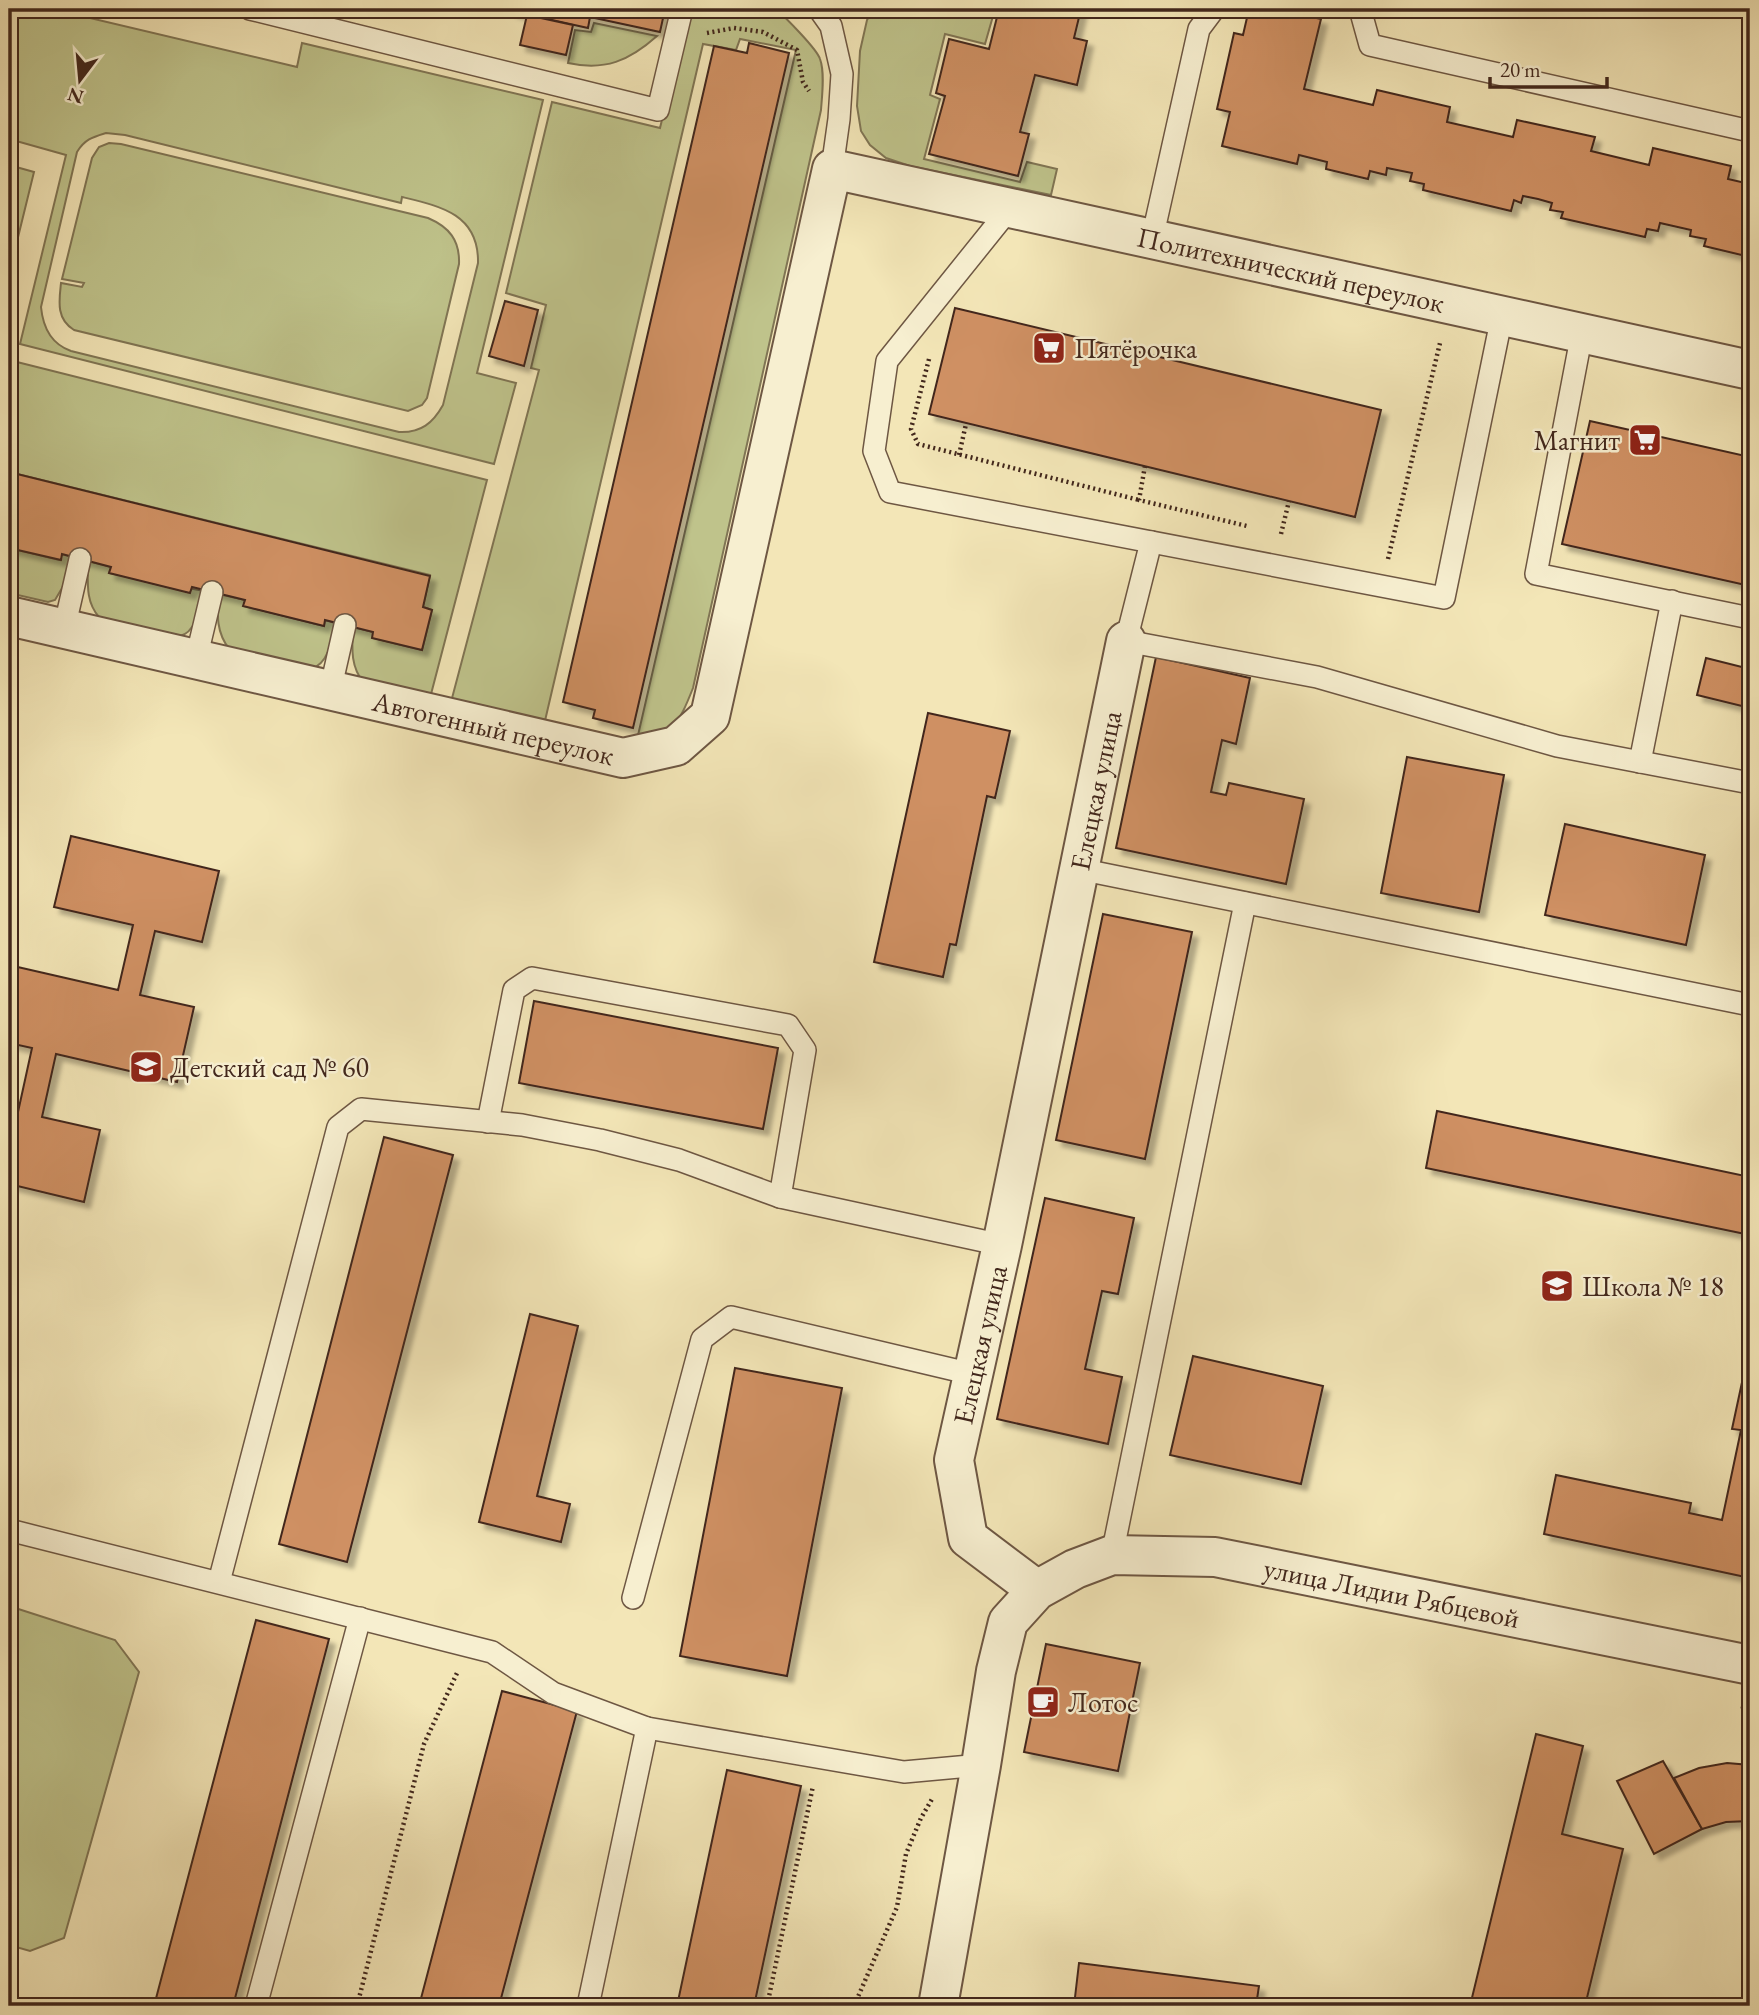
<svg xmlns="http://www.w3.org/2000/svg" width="1759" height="2015" viewBox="0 0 1759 2015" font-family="'EB Garamond',serif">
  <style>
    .green { fill: #bfc38b; stroke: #807554; stroke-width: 2; fill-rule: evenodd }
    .building { fill: #cf9063; stroke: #42271c; stroke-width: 2; filter: url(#shadow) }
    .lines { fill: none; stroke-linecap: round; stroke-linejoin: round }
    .lane-casing { stroke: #6e5743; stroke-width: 24 }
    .street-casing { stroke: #6e5743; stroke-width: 42 }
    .path { stroke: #42271c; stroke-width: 4.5; stroke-dasharray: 2 3.5; stroke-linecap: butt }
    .lane { stroke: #f7efd0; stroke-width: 21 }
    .street { stroke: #f7efd0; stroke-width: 38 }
    .labels { text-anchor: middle; stroke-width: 5; stroke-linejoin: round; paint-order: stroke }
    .street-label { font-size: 28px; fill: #42271c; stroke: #f7efd0 }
    .poi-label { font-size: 28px; fill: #42271c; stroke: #f7efd0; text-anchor: start }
  </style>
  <defs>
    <filter id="shadow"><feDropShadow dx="6" dy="6" stdDeviation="2" flood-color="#0004"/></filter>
  </defs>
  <rect width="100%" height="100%" fill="#f3e6b7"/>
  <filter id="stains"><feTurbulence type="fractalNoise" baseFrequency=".00286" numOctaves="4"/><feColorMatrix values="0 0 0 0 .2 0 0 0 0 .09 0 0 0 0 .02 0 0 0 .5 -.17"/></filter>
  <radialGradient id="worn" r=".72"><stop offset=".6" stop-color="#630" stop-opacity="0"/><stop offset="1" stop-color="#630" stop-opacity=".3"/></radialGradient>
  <g class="green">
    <path d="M9,9H52L297,67L302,43L543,100L477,373L516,383L494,464L20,344L66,155L9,139ZM106,133L125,135L401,203L402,197C440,206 479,214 478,263L443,405C433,423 421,433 399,432L71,351C51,344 43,328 41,307L77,152C85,139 93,137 106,133Z"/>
    <path d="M689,9H776C785,17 817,49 820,59C825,72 822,96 821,110L693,688C678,726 674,731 636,744L796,50L740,39L736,50L703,44L544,725L451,702L539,370L531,368L546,305L506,293L552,102L660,128Z"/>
    <path d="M873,9H995L985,44L945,34L930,95L940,99L924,159L1020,182L1027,162L1057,169L1051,195L910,166L886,158L870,145L861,131L857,106L860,51L867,20Z"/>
    <path d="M594,23L657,36C629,61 605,71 568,63L575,30L591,32Z"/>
    <path d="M109,143L121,144L428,218C449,227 460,240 459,264L427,398L422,405L408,411L74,330C56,319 59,301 61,283L82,287L84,283L62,279L92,158L99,147Z"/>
    <path d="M9,165L34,172L9,274Z"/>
    <path d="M9,360L487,480L430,698L364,683C350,667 352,647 353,627L373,632V638L422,650L432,610L423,607L430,575L9,472Z"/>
    <path d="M9,548L60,560L62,554L72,557L65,583L55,600L48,602L9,593Z"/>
    <path d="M88,561L111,567L109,573L204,591C200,606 197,632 180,636L99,617C85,601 88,582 88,561Z"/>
    <path d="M219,594L245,600L244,606L324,626L325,620L335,623C332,639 329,664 311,669L230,650C216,633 217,615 219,594Z"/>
    <path d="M9,1606L115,1640L139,1672L64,1938L30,1951L9,1945Z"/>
  </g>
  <g class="building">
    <path d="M512,9H665L660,32L590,17L588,28L511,11Z"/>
    <path d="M999,9H1081L1074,38L1087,41L1077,85L1035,75L1020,132L1029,134L1018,176L929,154L945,96L936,93L949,39L989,49Z"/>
    <path d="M1249,9H1277L1321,19L1304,89L1373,105L1377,90L1450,107L1447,122L1513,137L1517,120L1595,137L1591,151L1649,165L1653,148L1731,166L1728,179L1750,184V257L1704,246L1706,239L1690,236L1691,230L1660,223L1658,231L1647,229L1645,237L1561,218L1563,212L1550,210L1552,203L1538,199L1523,196L1521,203L1514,200L1511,211L1423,190L1424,184L1410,181L1412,173L1387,168L1386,175L1370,171L1368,179L1326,169L1327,162L1299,155L1297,164L1222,146L1230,112L1217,109L1234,33L1243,35Z"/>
    <path d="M527,15L573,25L566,55L520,45Z"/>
    <path d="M749,43L789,53L633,728L593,718L595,710L563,702L714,46L747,53Z"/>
    <path d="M505,301L538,310L524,366L489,356Z"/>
    <path d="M955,308L1381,410L1355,517L929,414Z"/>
    <path d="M1590,421L1750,457V586L1562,544Z"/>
    <path d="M9,472L430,576L423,607L432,610L422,650L372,638L373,632L325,620L324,626L243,606L245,600L192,587L190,593L109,573L111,567L62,554L61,560L9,548Z"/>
    <path d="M1156,657L1250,678L1236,744L1222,740L1211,792L1226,795L1229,783L1304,799L1286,884L1116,848Z"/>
    <path d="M1706,658L1750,669V708L1697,695Z"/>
    <path d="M928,713L1010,731L995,798L987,796L956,945L950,944L943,977L874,962Z"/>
    <path d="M1407,757L1504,775L1479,912L1381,893Z"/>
    <path d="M1565,824L1705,855L1686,945L1545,915Z"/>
    <path d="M71,836L219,871L202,942L155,931L140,995L194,1007L177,1082L56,1054L42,1117L100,1130L84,1202L9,1184V1110L18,1112L32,1048L9,1043V965L118,990L133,925L54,907Z"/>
    <path d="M1103,914L1192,932L1145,1159L1056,1140Z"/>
    <path d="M534,1001L778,1048L763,1129L519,1083Z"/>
    <path d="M1437,1111L1750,1177V1235L1426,1168Z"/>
    <path d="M384,1137L453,1155L347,1562L279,1544Z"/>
    <path d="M1045,1198L1134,1218L1118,1294L1102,1291L1085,1369L1122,1377L1108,1444L997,1419Z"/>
    <path d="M530,1314L578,1326L537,1496L570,1504L561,1542L479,1522Z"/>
    <path d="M1750,1345V1578L1544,1534L1556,1475L1691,1503L1689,1513L1722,1520L1741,1430L1732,1429Z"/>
    <path d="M1193,1356L1323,1386L1301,1484L1170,1455Z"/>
    <path d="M735,1368L842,1388L787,1676L680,1656Z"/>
    <path d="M256,1620L329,1639L233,2006H154Z"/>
    <path d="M1046,1644L1140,1663L1118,1771L1024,1752Z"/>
    <path d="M502,1691L577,1711L499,2006H419Z"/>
    <path d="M1536,1734L1583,1746L1562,1834L1623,1849L1585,2006H1470Z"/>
    <path d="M1663,1761L1702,1829L1654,1854L1617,1781Z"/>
    <path d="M1727,1763L1750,1765V1821L1726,1822L1702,1829L1674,1778L1699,1768Z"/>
    <path d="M727,1770L801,1786L754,2006H677Z"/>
    <path d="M1079,1963L1259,1986L1256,2006H1074Z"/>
  </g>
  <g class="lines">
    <defs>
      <g id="lane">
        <path d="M250,9L658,110L682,9"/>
        <path d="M819,9L831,26L842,74L839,119L832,169"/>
        <path d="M1360,9L1370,45L1750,131"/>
        <path d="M1010,208L887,361L874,451L890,492L1444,598L1502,316"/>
        <path d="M1152,239L1199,29L1214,9"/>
        <path d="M1582,333L1536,574L1750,618"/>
        <path d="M1151,542L1126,641L1317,677L1557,746L1750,783"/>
        <path d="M64,629L80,559"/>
        <path d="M196,659L212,592"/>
        <path d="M330,691L345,625"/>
        <path d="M1640,762L1672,601"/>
        <path d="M1079,869L1750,1005"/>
        <path d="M488,1122L514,990L532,978L788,1025L805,1050L780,1197"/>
        <path d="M9,1530L492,1652L553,1693L647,1728L904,1772L981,1765"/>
        <path d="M1112,1555L1245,903"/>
        <path d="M219,1582L338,1127L361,1109L522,1125L600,1140L679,1160L780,1197L1002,1245"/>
        <path d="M633,1598L702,1339L731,1317L972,1374"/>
        <path d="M256,2006L360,1618"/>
        <path d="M588,2006L647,1728"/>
      </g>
      <g id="street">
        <path id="s1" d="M9,616L623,758L676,746L710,716L832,169L1750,370"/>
        <path id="s2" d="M1037,1590L968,1538L954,1460L1002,1245L1126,641"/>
        <path id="s3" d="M938,2006L981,1765L996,1671L1008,1622L1037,1590L1075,1569L1112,1555L1215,1557L1750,1665"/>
      </g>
    </defs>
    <use href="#lane" class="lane-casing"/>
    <use href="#street" class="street-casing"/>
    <g class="path">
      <path d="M707,33L734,28L763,32L797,50L803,82L809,91"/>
      <path d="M929,359L911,429L918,444L1139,500"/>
      <path d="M959,455L966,424"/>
      <path d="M1145,466L1139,500L1247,526"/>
      <path d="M1281,534L1289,501"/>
      <path d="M1388,559L1440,343"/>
      <path d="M1741,1706L1750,1708"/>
      <path d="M357,2006L424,1744L457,1673"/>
      <path d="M767,2006L813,1786"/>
      <path d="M854,2006L897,1907L906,1854L921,1818L932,1799"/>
    </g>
    <use href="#lane" class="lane"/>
    <use href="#street" class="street"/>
  </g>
  <defs>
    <symbol id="supermarket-square" viewBox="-11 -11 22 22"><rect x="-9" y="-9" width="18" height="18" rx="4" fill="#8f2418" stroke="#f7efd0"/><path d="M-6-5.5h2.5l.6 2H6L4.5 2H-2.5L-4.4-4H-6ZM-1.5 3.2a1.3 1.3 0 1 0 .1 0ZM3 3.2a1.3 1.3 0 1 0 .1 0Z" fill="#fff"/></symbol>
    <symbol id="school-square" viewBox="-11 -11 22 22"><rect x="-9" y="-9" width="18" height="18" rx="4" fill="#8f2418" stroke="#f7efd0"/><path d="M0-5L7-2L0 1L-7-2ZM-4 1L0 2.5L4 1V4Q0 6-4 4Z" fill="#fff"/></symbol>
    <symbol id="cafe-square" viewBox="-11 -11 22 22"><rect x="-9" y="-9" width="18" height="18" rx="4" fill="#8f2418" stroke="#f7efd0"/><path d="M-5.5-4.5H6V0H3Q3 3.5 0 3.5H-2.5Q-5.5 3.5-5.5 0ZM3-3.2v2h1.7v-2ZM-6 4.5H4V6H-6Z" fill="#fff"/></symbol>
  </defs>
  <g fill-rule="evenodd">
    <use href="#supermarket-square" x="1030" y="329" width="38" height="38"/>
    <use href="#supermarket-square" x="1626" y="421" width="38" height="38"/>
    <use href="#school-square" x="127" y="1048" width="38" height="38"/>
    <use href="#school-square" x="1538" y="1267" width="38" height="38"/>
    <use href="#cafe-square" x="1024" y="1683" width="38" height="38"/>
  </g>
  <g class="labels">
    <g class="street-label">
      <text dy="10" stroke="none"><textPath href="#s1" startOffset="1760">Политехнический переулок</textPath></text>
      <text dy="10" stroke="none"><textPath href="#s1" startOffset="497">Автогенный переулок</textPath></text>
      <text dy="10" stroke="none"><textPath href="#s2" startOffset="850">Елецкая улица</textPath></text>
      <text dy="10" stroke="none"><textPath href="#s2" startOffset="284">Елецкая улица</textPath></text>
      <text dy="10" stroke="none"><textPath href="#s3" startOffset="800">улица Лидии Рябцевой</textPath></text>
    </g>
    <g class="poi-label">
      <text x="1074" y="358">Пятёрочка</text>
      <text x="1620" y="450" text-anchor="end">Магнит</text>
      <text x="170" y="1077">Детский сад № 60</text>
      <text x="1582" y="1296">Школа № 18</text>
      <text x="1068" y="1712">Лотос</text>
    </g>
  </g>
  <rect width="1759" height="2015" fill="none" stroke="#f3e6b7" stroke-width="35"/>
  <rect x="10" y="10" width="1738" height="1994" fill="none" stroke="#42271c" stroke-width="3.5"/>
  <rect x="18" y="18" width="1724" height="1980" fill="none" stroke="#42271c" stroke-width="2"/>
  <g transform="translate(80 80) rotate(196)" stroke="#f7efd0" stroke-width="5" paint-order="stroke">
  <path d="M0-5L12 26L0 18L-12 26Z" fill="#42271c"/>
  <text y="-10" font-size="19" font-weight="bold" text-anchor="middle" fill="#42271c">N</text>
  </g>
  <path d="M1490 77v10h117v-10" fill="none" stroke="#42271c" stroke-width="3.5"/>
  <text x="1500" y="77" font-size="21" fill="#42271c" stroke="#f7efd0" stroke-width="5" paint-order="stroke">20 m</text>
  <rect width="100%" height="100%" filter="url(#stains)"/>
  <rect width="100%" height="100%" fill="url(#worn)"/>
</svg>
